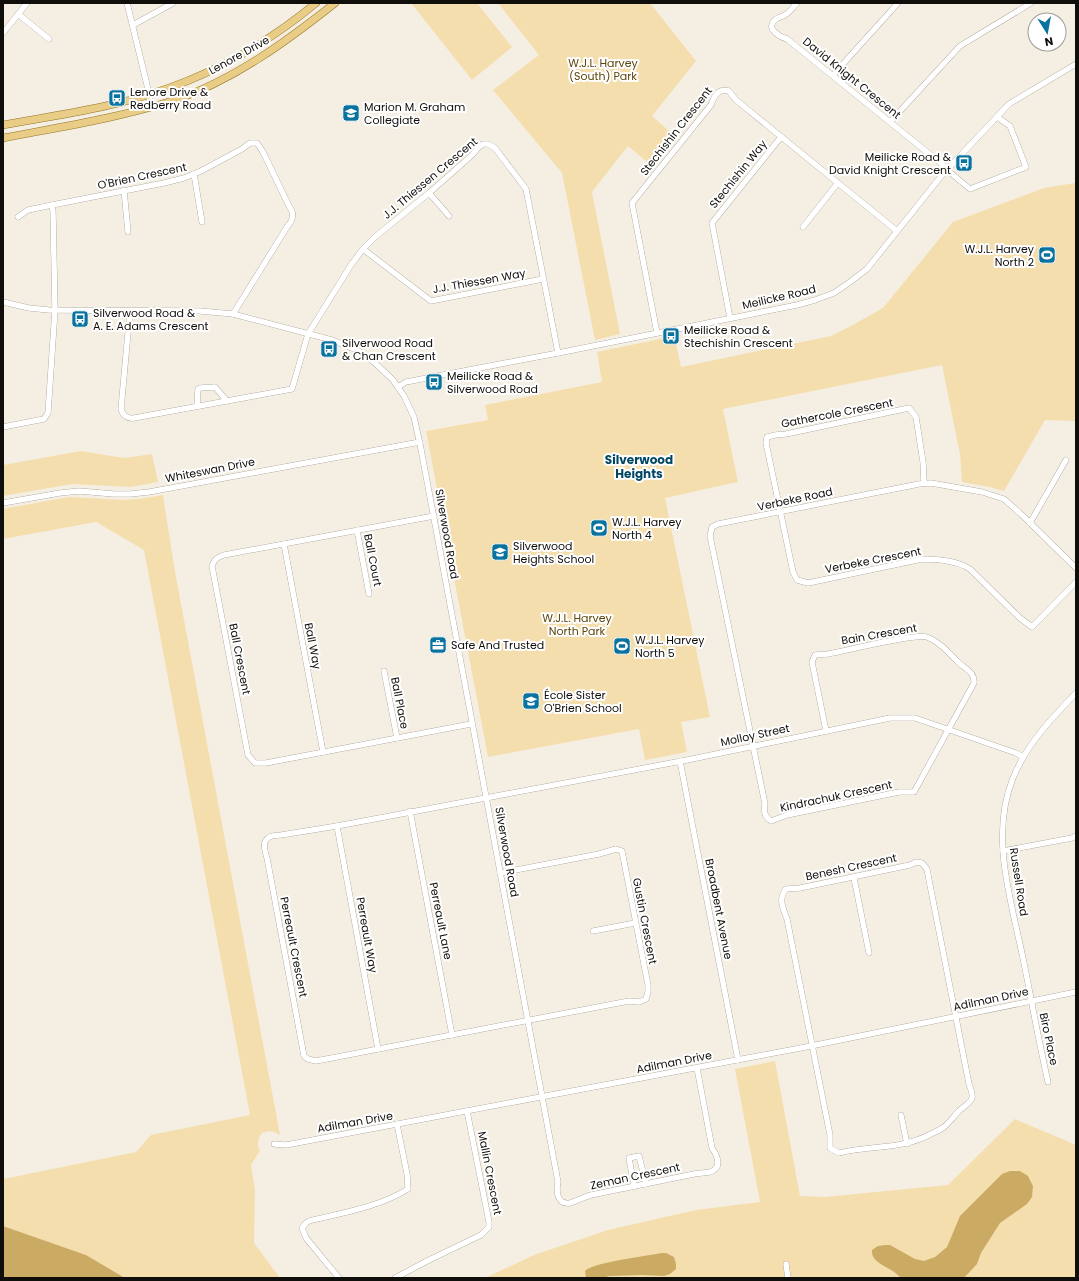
<svg xmlns="http://www.w3.org/2000/svg" width="1079" height="1281" viewBox="0 0 1079 1281" font-family="Poppins,sans-serif">
  <style>
    .green { fill: #f5deae }
    .water { fill: #cbaa63 }
    .lines { fill: none; stroke-linecap: round; stroke-linejoin: round }
    .minor-casing { stroke: #928c81; stroke-width: 6 }
    .major-casing { stroke: #937327; stroke-width: 8 }
    .minor { stroke: #fff; stroke-width: 5.5 }
    .major { stroke: #e9cc86; stroke-width: 7 }
    .labels { text-anchor: middle; stroke-width: 4; stroke-linejoin: round; paint-order: stroke }
    .street-label { font-size: 11px; fill: #100e0a; stroke: #fff }
    .park-label { font-size: 11px; fill: #5d460d; stroke: #fff }
    .poi-label { font-size: 11px; fill: #100e0a; stroke: #fff; text-anchor: start }
    .neighbourhood-label { font-size: 12px; font-weight: bold; fill: #004765; stroke: #fff }
  </style>
  <rect width="100%" height="100%" fill="#f5efe3"/>
  <g class="green">
    <path d="M411,3H477L512,47L472,80Z"/>
    <path d="M498,3H650L696,61L652,116L677,138L653,167L628,146L592,192L620,334L595,340L562,173L493,90L539,55Z"/>
    <path d="M1075,183L1076,421L1045,420L1004,491L989,487L962,482L960,454L942,365L723,409L738,482L665,498L710,717L681,722L687,752L645,760L639,729L488,757L426,431L488,420L485,405L602,382L597,352L674,336L681,367L831,336L849,327L883,308L953,222L1044,188Z"/>
    <path d="M81,451L124,458L152,454L158,482L131,487L72,484L3,496V465Z"/>
    <path d="M163,495L174,566L280,1135C273,1131 269,1130 262,1133C257,1139 257,1145 260,1151L251,1165L255,1190L254,1243L280,1278H125L86,1255L3,1226V1179L136,1152L151,1135L250,1115L144,550L96,522L3,539V509L69,497L124,500L139,499Z"/>
    <path d="M775,1061L800,1196L824,1197L948,1185L1015,1119L1076,1145V1278H485L534,1255L608,1230L696,1210L760,1202L735,1069Z"/>
  </g>
  <g class="water">
    <path d="M1010,1171H1020L1028,1176L1033,1186L1032,1197L1027,1204L1000,1223L981,1253L977,1264L964,1278H901C898,1275 895,1272 891,1270C883,1265 871,1261 872,1250L878,1246L885,1245H890L915,1259L924,1261L935,1257L947,1247L960,1216L1002,1174Z"/>
    <path d="M3,1226L86,1255L125,1278H3Z"/>
    <path d="M662,1253H666L674,1257L676,1264V1269L670,1274L664,1276L642,1275L609,1276L604,1278H586L585,1271C594,1262 647,1256 662,1253Z"/>
  </g>
  <g class="lines">
    <defs>
      <g id="minor">
        <path d="M127,3L147,85L151,107"/>
        <path d="M797,3C793,7 790,12 785,15C782,17 777,17 774,21C766,29 780,37 787,39L948,169"/>
        <path d="M18,14L49,39"/>
        <path d="M133,25L173,3"/>
        <path d="M3,33L27,3"/>
        <path d="M833,75L898,3"/>
        <path d="M890,122L960,46L1031,3"/>
        <path d="M194,174L202,222"/>
        <path d="M952,174L970,189L1026,167L1010,126L997,117"/>
        <path d="M124,190L128,232"/>
        <path d="M429,193L449,216"/>
        <path d="M18,217L28,210L52,205"/>
        <path d="M803,227L837,184"/>
        <path d="M363,249L431,301L543,279"/>
        <path d="M3,302L29,308L49,310L200,311L233,314L332,340L359,351L374,362L393,380L404,396L414,417L421,449C465,694 514,937 558,1182C556,1191 557,1205 570,1203C574,1202 584,1197 591,1195L694,1174C699,1173 705,1173 710,1172C723,1168 717,1155 712,1148L697,1068"/>
        <path d="M130,311L121,409C123,416 128,419 134,418L292,389L308,334L351,265L363,249L375,237L429,193L471,156L479,147L483,144H488L495,148L526,189L558,353"/>
        <path d="M730,318L712,223L781,137"/>
        <path d="M657,333L632,203L711,105C714,96 718,88 729,91L736,100L897,231"/>
        <path d="M398,387L406,382L558,353L797,305L815,300L834,293L850,282L867,269L942,175L1009,104L1076,64"/>
        <path d="M197,406L198,389L200,388L215,387L227,401"/>
        <path d="M3,427L44,419L48,413L55,310L53,211L52,205L164,183L184,178L201,171L242,149L250,143H257L263,152L289,206C295,214 293,220 287,227L233,314"/>
        <path d="M924,483L923,462L916,417L909,408L786,434L775,435L767,437L766,443L793,572L797,580L808,583L922,559C937,559 957,561 970,569L1020,618L1032,627L1076,582"/>
        <path d="M3,503L60,493L79,491L114,494H130L149,492L420,442"/>
        <path d="M434,516L224,555C218,557 214,559 212,566L248,755L255,763H266L471,724"/>
        <path d="M1030,523L1066,460"/>
        <path d="M357,530L369,594"/>
        <path d="M284,544L323,752"/>
        <path d="M384,671L397,738"/>
        <path d="M826,731L812,662L815,655L828,654C845,651 915,633 927,637C940,642 949,653 958,662C965,669 975,672 974,683L914,792H899L787,815L771,821C764,816 764,812 765,804L710,536L712,527L718,524L919,484L931,483L982,492L1004,499L1023,516L1076,568"/>
        <path d="M680,761L738,1060"/>
        <path d="M410,811L452,1035"/>
        <path d="M337,826L378,1049"/>
        <path d="M1003,851L1072,838L1076,836"/>
        <path d="M916,862L922,863L927,869L929,880L969,1084C976,1102 971,1100 959,1111C954,1116 950,1122 944,1127C940,1130 935,1132 931,1134C901,1150 870,1145 839,1153L830,1148V1135L787,919C783,908 778,899 786,889L800,888L910,865Z"/>
        <path d="M500,873L599,854L616,849L622,851L648,985V992L646,999L639,1002L629,1001L316,1061L308,1059L304,1056L267,858C262,843 263,835 281,835L337,826L687,760L890,718H915L1016,753L1023,757"/>
        <path d="M854,878L869,953"/>
        <path d="M593,931L635,923"/>
        <path d="M1048,1082C1039,1043 1032,1003 1024,963C1012,903 989,837 1013,778C1027,744 1051,719 1076,693"/>
        <path d="M901,1115L907,1144"/>
        <path d="M274,1144L286,1145L806,1047L1076,992"/>
        <path d="M634,1186L629,1158L639,1156L646,1184"/>
        <path d="M786,1264L788,1278"/>
        <path d="M339,1278L306,1238L302,1228L306,1223L309,1221C342,1213 379,1207 408,1189L407,1174L397,1124"/>
        <path d="M395,1278L427,1261L481,1235L489,1227V1222L467,1111"/>
      </g>
      <g id="major">
        <path d="M3,125C40,118 77,113 114,104C189,87 257,52 316,3"/>
        <path d="M3,138C60,127 119,118 175,100C234,80 287,41 335,3"/>
      </g>
    </defs>
    <use href="#minor" class="minor-casing"/>
    <use href="#major" class="major-casing"/>
    <use href="#minor" class="minor"/>
    <use href="#major" class="major"/>
  </g>
  <defs>
    <symbol id="bus-square" viewBox="-11 -11 22 22"><rect x="-9" y="-9" width="18" height="18" rx="4" fill="#0a729e" stroke="#fff"/><path d="M-5-6H5V4H4V6H2V4H-2V6H-4V4H-5ZM-3.5-4V0h7V-4ZM-3.5 1.2v1.5H-2V1.2ZM2 1.2v1.5H3.5V1.2Z" fill="#fff"/></symbol>
    <symbol id="school-square" viewBox="-11 -11 22 22"><rect x="-9" y="-9" width="18" height="18" rx="4" fill="#0a729e" stroke="#fff"/><path d="M0-5L7-2L0 1L-7-2ZM-4 1L0 2.5L4 1V4Q0 6-4 4Z" fill="#fff"/></symbol>
    <symbol id="stadium-square" viewBox="-11 -11 22 22"><rect x="-9" y="-9" width="18" height="18" rx="4" fill="#0a729e" stroke="#fff"/><path d="M0-5a6.5 5 0 1 0 0 10a6.5 5 0 1 0 0-10ZM-3.5-1.8h7v3.6h-7Z" fill="#fff"/></symbol>
    <symbol id="office-square" viewBox="-11 -11 22 22"><rect x="-9" y="-9" width="18" height="18" rx="4" fill="#0a729e" stroke="#fff"/><path d="M-6-3h4V-5.5h4V-3h4V5H-6ZM-1-4.5V-3h2v-1.5ZM-6 0V1H6V0Z" fill="#fff"/></symbol>
  </defs>
  <g fill-rule="evenodd">
    <use href="#bus-square" x="107" y="88" width="20" height="20"/>
    <use href="#school-square" x="341" y="103" width="20" height="20"/>
    <use href="#bus-square" x="954" y="153" width="20" height="20"/>
    <use href="#stadium-square" x="1037" y="245" width="20" height="20"/>
    <use href="#bus-square" x="70" y="309" width="20" height="20"/>
    <use href="#bus-square" x="661" y="326" width="20" height="20"/>
    <use href="#bus-square" x="319" y="339" width="20" height="20"/>
    <use href="#bus-square" x="424" y="372" width="20" height="20"/>
    <use href="#stadium-square" x="589" y="518" width="20" height="20"/>
    <use href="#school-square" x="490" y="542" width="20" height="20"/>
    <use href="#office-square" x="428" y="635" width="20" height="20"/>
    <use href="#stadium-square" x="612" y="636" width="20" height="20"/>
    <use href="#school-square" x="521" y="691" width="20" height="20"/>
  </g>
  <g class="labels">
    <g class="street-label">
      <text transform="translate(239 55) rotate(-29)" y="4">Lenore Drive</text>
      <text transform="translate(852 78) rotate(39)" y="4">David Knight Crescent</text>
      <text transform="translate(676 131) rotate(-52)" y="4">Stechishin Crescent</text>
      <text transform="translate(738 174) rotate(-51)" y="4">Stechishin Way</text>
      <text transform="translate(142 176) rotate(-12)" y="4">O'Brien Crescent</text>
      <text transform="translate(430 178) rotate(-40)" y="4">J.J. Thiessen Crescent</text>
      <text transform="translate(479 281) rotate(-10)" y="4">J.J. Thiessen Way</text>
      <text transform="translate(779 297) rotate(-13)" y="4">Meilicke Road</text>
      <text transform="translate(837 413) rotate(-11)" y="4">Gathercole Crescent</text>
      <text transform="translate(210 470) rotate(-11)" y="4">Whiteswan Drive</text>
      <text transform="translate(795 499) rotate(-12)" y="4">Verbeke Road</text>
      <text transform="translate(447 534) rotate(80)" y="4">Silverwood Road</text>
      <text transform="translate(373 560) rotate(79)" y="4">Ball Court</text>
      <text transform="translate(873 560) rotate(-11)" y="4">Verbeke Crescent</text>
      <text transform="translate(879 634) rotate(-10)" y="4">Bain Crescent</text>
      <text transform="translate(313 646) rotate(79)" y="4">Ball Way</text>
      <text transform="translate(240 659) rotate(79)" y="4">Ball Crescent</text>
      <text transform="translate(400 703) rotate(79)" y="4">Ball Place</text>
      <text transform="translate(755 735) rotate(-12)" y="4">Molloy Street</text>
      <text transform="translate(836 796) rotate(-12)" y="4">Kindrachuk Crescent</text>
      <text transform="translate(507 852) rotate(80)" y="4">Silverwood Road</text>
      <text transform="translate(851 867) rotate(-12)" y="4">Benesh Crescent</text>
      <text transform="translate(1019 882) rotate(81)" y="4">Russell Road</text>
      <text transform="translate(719 909) rotate(79)" y="4">Broadbent Avenue</text>
      <text transform="translate(441 921) rotate(79)" y="4">Perreault Lane</text>
      <text transform="translate(645 921) rotate(79)" y="4">Gustin Crescent</text>
      <text transform="translate(367 935) rotate(80)" y="4">Perreault Way</text>
      <text transform="translate(294 947) rotate(79)" y="4">Perreault Crescent</text>
      <text transform="translate(991 999) rotate(-12)" y="4">Adilman Drive</text>
      <text transform="translate(1049 1039) rotate(78)" y="4">Biro Place</text>
      <text transform="translate(674 1062) rotate(-11)" y="4">Adilman Drive</text>
      <text transform="translate(355 1122) rotate(-10)" y="4">Adilman Drive</text>
      <text transform="translate(490 1173) rotate(79)" y="4">Mallin Crescent</text>
      <text transform="translate(635 1176) rotate(-12)" y="4">Zeman Crescent</text>
    </g>
    <g class="park-label">
      <text x="603" y="67">W.J.L. Harvey<tspan x="603" dy="13">(South) Park</tspan></text>
      <text x="577" y="622">W.J.L. Harvey<tspan x="577" dy="13">North Park</tspan></text>
    </g>
    <g class="poi-label">
      <text x="130" y="96">Lenore Drive &amp;<tspan x="130" dy="13">Redberry Road</tspan></text>
      <text x="364" y="111">Marion M. Graham<tspan x="364" dy="13">Collegiate</tspan></text>
      <text x="951" y="161" text-anchor="end">Meilicke Road &amp;<tspan x="951" dy="13">David Knight Crescent</tspan></text>
      <text x="1034" y="253" text-anchor="end">W.J.L. Harvey<tspan x="1034" dy="13">North 2</tspan></text>
      <text x="93" y="317">Silverwood Road &amp;<tspan x="93" dy="13">A. E. Adams Crescent</tspan></text>
      <text x="684" y="334">Meilicke Road &amp;<tspan x="684" dy="13">Stechishin Crescent</tspan></text>
      <text x="342" y="347">Silverwood Road<tspan x="342" dy="13">&amp; Chan Crescent</tspan></text>
      <text x="447" y="380">Meilicke Road &amp;<tspan x="447" dy="13">Silverwood Road</tspan></text>
      <text x="612" y="526">W.J.L. Harvey<tspan x="612" dy="13">North 4</tspan></text>
      <text x="513" y="550">Silverwood<tspan x="513" dy="13">Heights School</tspan></text>
      <text x="635" y="644">W.J.L. Harvey<tspan x="635" dy="13">North 5</tspan></text>
      <text x="451" y="649">Safe And Trusted</text>
      <text x="544" y="699">École Sister<tspan x="544" dy="13">O'Brien School</tspan></text>
    </g>
    <g class="neighbourhood-label">
      <text x="639" y="464">Silverwood<tspan x="639" dy="14">Heights</tspan></text>
    </g>
  </g>
  <rect width="1079" height="1281" fill="none" stroke="#100e0a" stroke-width="8"/>
  <g transform="translate(1047 32) rotate(169)"><circle r="19" fill="#ffffff" stroke="#9f9f9d"/>
  <path d="M0-3L7 15L0 10L-7 15Z" fill="#0a729e"/>
  <text y="-6" font-size="11" font-weight="bold" text-anchor="middle" fill="#100e0a">N</text>
  </g>
</svg>
